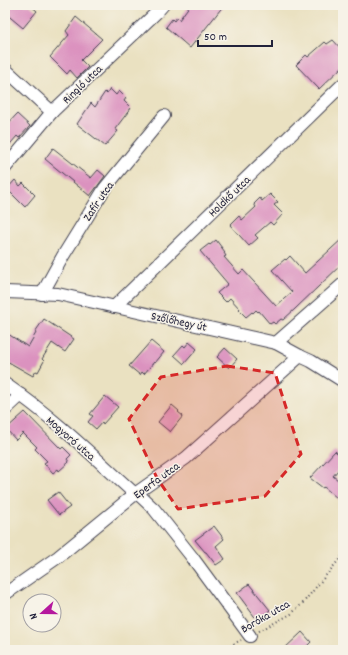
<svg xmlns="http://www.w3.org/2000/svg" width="348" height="655" viewBox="0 0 348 655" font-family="Dekko,sans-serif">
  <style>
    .building { fill: #db92bf }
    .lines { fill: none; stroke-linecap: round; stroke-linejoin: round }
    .minor-casing { stroke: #403f4f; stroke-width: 14 }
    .path { stroke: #403f4f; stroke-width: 2; stroke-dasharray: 1 3; stroke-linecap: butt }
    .minor { stroke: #fff; stroke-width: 12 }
    .marked { fill: #d62828; fill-opacity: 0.2; stroke: #d62828; stroke-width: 3; stroke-dasharray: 8 5; stroke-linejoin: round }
    .labels { text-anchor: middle; stroke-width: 3; stroke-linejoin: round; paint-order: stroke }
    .street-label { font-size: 12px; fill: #22223b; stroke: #f7f3e8 }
  </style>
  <rect width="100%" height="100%" fill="#f7f3e8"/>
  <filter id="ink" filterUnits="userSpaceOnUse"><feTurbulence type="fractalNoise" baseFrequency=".025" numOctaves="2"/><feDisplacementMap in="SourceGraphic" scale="8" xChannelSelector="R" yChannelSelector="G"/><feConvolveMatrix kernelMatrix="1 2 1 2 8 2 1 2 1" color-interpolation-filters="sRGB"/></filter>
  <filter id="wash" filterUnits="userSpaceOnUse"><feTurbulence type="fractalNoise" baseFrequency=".012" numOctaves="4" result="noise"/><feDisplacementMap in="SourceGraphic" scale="16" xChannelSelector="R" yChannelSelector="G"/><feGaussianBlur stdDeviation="0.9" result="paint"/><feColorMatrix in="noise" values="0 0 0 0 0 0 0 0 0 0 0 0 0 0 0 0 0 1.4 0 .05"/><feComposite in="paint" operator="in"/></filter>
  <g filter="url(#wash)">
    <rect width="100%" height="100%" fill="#eae1c1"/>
    <g id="blocks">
      <g class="building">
        <path d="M12,5H30L37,11L23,28L5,13Z"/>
        <path d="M190,5H224L190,48L166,27L172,19L174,21L177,17L179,20Z"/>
        <path d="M76,17L102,39L81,60L88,67L77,78L70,70L67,74L50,57L69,35L66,31Z"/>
        <path d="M333,40L343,51V66L319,89L296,65L306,55L308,57L325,42L327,44Z"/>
        <path d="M110,89L116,95L119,91L126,98L124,101L131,108L115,129L118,131L105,146L77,124L91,103L95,107L105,92L107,94Z"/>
        <path d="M17,114L30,126L19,138L17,136L5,150V127Z"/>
        <path d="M53,148L91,178L98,170L105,176L90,196L45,159Z"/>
        <path d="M15,180L20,186L23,183L35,195L25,207L7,189Z"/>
        <path d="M270,194L278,202L274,205L283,214L273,225L270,222L255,235L258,238L249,246L230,225L239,216L242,220L256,207L254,204L260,198L262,201Z"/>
        <path d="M343,238V263L295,309L283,320L281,319L275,324L273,322L270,324L259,311L258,312L256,310L253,313L252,312L246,317L239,310L240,309L230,298L226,302L217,293L228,284L200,251L209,244L210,245L216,240L225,252L224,253L226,256L224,257L239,274L243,270L276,306L292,292L272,270L285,259L286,260L290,256L305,273Z"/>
        <path d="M44,319L74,339L65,352L52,343L42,359L44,361L38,372L36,371L33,376L5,360V332L28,347L36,333L35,332Z"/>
        <path d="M151,341L164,352L155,363L154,362L144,374L142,372L140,375L129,366Z"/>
        <path d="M189,342L197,349L184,364L174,355L183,345L185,347Z"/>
        <path d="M225,348L237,359L229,368L217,357Z"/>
        <path d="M105,396L118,407L103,424L102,422L96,429L88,422L93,416L90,414Z"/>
        <path d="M172,405L179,411L178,412L183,416L170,432L158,422Z"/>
        <path d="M25,412L61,449L63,447L71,455L67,459L69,462L59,471L58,469L53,473L44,463L47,461L35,449L37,447L23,433L16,440L6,429Z"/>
        <path d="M335,451L343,458V464L333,476L343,484V503L324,487L323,488L310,478Z"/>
        <path d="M58,492L70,507L59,515L47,500Z"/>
        <path d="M214,526L224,539L216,546L225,559L216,565L206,552H205L195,540Z"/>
        <path d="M249,584L270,610L257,620L237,593Z"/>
        <path d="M302,632L311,642L303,650H283Z"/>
      </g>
    </g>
  </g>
  <g filter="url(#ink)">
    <use href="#blocks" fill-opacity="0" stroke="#403f4f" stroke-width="1"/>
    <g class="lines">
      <defs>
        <g id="minor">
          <path d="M5,69L52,112"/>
          <path d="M5,168L52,112L156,13L163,5"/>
          <path d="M5,292L58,294L276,343L300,356L311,361L343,381"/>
          <path d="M42,294L63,256L105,188L164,116"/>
          <path d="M114,307L343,84"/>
          <path d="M276,343L343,284"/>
          <path d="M5,384C52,416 93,456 135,494"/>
          <path d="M5,410L21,395"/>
          <path d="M137,493L154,509L192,557L250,636"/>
          <path d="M5,594L58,557L135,494L186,458L300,356"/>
        </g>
      </defs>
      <use href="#minor" class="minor-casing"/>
      <g class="path">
        <path d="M259,631L291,614L302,604L343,555"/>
        <path d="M223,650L241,640"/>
      </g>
      <use href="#minor" class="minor"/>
    </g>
  </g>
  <path class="marked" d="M227,366L275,373L301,454L265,496L178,509L157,478L129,419L161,377Z"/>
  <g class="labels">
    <g class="street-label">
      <text transform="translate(82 84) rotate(-44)" y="4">Ringló utca</text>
      <text transform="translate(229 196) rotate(-44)" y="4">Holdkő utca</text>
      <text transform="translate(98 201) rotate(-56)" y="4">Zafír utca</text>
      <text transform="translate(179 321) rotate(12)" y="4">Szőlőhegy út</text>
      <text transform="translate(71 438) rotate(41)" y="4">Mogyoró utca</text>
      <text transform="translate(156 480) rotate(-36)" y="4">Eperfa utca</text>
      <text transform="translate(265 616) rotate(-30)" y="4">Boróka utca</text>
    </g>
  </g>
  <rect width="348" height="655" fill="none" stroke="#f7f3e8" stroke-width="20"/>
  <g transform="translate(42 613) rotate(249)"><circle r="19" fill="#f7f3e8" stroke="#a29fa3"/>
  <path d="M0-3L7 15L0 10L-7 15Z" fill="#b5179e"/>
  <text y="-6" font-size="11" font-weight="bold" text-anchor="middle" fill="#22223b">N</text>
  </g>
  <path d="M198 40v6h74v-6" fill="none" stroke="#22223b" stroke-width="2"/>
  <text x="204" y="40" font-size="12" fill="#22223b" stroke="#f7f3e8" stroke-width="3" paint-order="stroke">50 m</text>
</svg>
